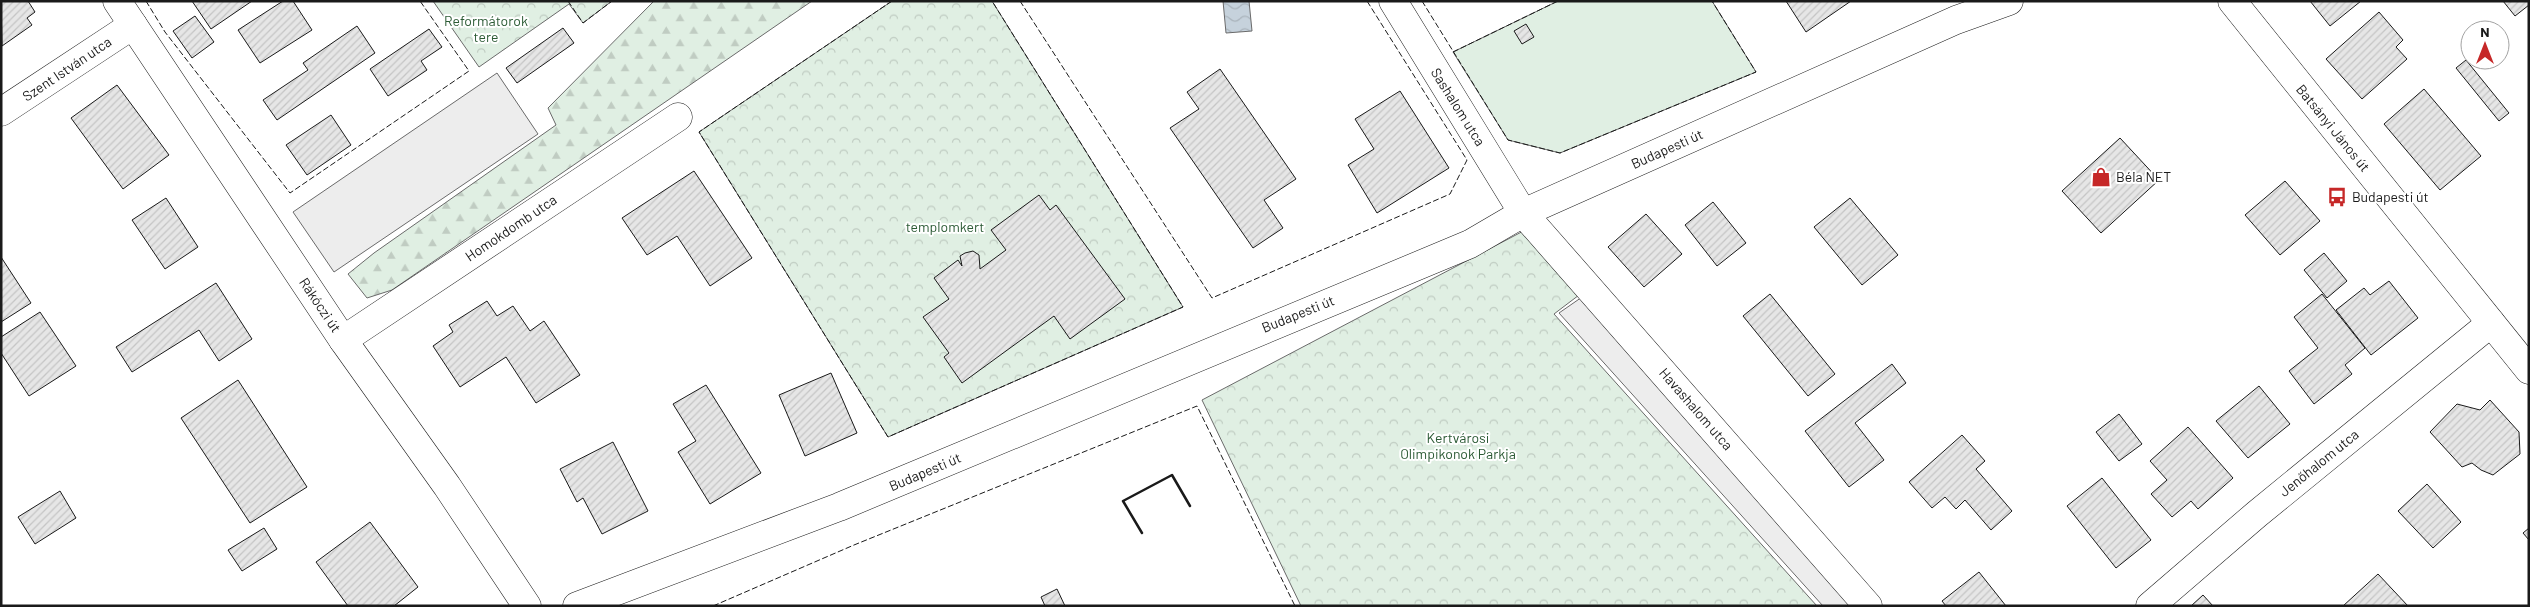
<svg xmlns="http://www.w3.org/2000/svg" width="2530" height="607" viewBox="0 0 2530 607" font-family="Barlow,sans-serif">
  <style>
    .grass { fill: #e0efe3; stroke: #6a6a6a }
    .forest { fill: url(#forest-firs); stroke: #6a6a6a }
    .park { fill: url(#park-crowns); stroke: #6a6a6a }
    .parking { fill: #ededed; stroke: #6a6a6a }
    .water { fill: url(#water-waves); stroke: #6a6a6a }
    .building { fill: url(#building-hatch); stroke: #1a1a1a }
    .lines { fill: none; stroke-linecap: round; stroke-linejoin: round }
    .minor-casing { stroke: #1a1a1a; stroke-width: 29 }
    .tertiary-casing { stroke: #1a1a1a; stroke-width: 29 }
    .minor { stroke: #fff; stroke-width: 28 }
    .tertiary { stroke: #fff; stroke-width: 28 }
    .fence { stroke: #1a1a1a; stroke-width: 1; stroke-dasharray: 6 2.5; stroke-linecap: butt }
    .wall { stroke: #1a1a1a; stroke-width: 2.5 }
    .labels { text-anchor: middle; stroke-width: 4; stroke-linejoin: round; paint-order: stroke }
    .park-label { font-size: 14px; fill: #2b5a34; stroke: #fff }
    .street-label { font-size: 14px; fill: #1a1a1a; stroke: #fff }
    .poi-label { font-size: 14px; fill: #1a1a1a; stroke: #fff; text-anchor: start }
  </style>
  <defs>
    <pattern id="forest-firs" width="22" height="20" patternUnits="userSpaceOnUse" patternTransform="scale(1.25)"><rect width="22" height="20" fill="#e0efe3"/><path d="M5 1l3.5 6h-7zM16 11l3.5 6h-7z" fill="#c0ccc2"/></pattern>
    <pattern id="park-crowns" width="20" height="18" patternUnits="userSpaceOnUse" patternTransform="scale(1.25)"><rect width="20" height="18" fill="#e0efe3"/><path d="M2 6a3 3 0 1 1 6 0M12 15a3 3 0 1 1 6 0" fill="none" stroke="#c0ccc2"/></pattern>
    <pattern id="water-waves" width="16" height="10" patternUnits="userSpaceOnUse" patternTransform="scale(1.25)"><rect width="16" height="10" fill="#c6d2dc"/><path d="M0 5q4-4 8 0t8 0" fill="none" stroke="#aab4bc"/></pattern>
    <pattern id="building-hatch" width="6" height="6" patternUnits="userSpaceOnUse" patternTransform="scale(1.25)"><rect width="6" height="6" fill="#e6e6e6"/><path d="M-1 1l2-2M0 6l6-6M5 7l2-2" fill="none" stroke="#c5c5c5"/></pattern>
  </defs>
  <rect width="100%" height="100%" fill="#fff"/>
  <path class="grass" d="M1558,1H1712L1756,72L1560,153L1508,140L1453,52Z"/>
  <path class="forest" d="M654,1H812L392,290L367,298L348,274L374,253L556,125L548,108Z"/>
  <g class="park">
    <path d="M433,1H612L583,23L569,4L479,67Z"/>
    <path d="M892,1H992L1183,307L888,437L699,132Z"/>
    <path d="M1531,227L1583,292L1554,314L1817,606H1301L1202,400Z"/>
  </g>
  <g class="parking">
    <path d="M497,73L538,134L334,272L293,212Z"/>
    <path d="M1585,295L1857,606H1823L1559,313Z"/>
  </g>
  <path class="water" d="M1223,1H1249L1252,31L1226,33Z"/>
  <g class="building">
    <path d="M1,1H28L35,12L27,18L32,25L2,46Z"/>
    <path d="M192,1H252L211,29Z"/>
    <path d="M283,1H293L312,30L260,63L238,30Z"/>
    <path d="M1786,1H1851L1806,32Z"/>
    <path d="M2310,1H2361L2330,26Z"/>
    <path d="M2503,1H2529V5L2515,16Z"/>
    <path d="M2379,12L2403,40L2396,47L2407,59L2362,99L2326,59Z"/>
    <path d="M195,16L214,42L192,58L173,31Z"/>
    <path d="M1526,24L1534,37L1522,44L1514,31Z"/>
    <path d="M357,26L375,53L277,120L263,100L308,70L303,63Z"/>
    <path d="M563,28L574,43L517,83L506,68Z"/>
    <path d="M429,29L442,47L421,61L427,70L388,96L370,69Z"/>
    <path d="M2466,60L2509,113L2499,121L2456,68Z"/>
    <path d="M1220,69L1296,179L1264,200L1283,228L1253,248L1170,128L1199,109L1187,92Z"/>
    <path d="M117,85L169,155L123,189L71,118Z"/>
    <path d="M2424,89L2481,156L2440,190L2384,124Z"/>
    <path d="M1400,91L1449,168L1377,213L1348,165L1374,149L1355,119Z"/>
    <path d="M331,115L351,145L307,175L286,145Z"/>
    <path d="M2120,138L2159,180L2101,233L2062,191Z"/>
    <path d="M694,171L752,258L710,286L677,236L647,255L622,218Z"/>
    <path d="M2285,181L2320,221L2280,255L2245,215Z"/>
    <path d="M1039,195L1050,210L1056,205L1125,299L1070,339L1054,316L962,383L944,357L949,353L923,317L949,299L934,278L958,260L962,266L960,256L965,253L973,251L979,255L980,269L1006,250L991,230Z"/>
    <path d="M166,198L198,247L165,269L132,220Z"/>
    <path d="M1850,198L1898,255L1862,285L1814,227Z"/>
    <path d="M1713,202L1746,243L1717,266L1685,225Z"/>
    <path d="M1646,214L1682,254L1644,287L1608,247Z"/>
    <path d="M2324,253L2347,281L2327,298L2304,270Z"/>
    <path d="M1,257L31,303L1,322Z"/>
    <path d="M2389,281L2418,318L2371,355L2336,310L2364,288L2370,295Z"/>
    <path d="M216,283L252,339L219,361L199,330L132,372L116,347Z"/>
    <path d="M1770,294L1835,374L1808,396L1743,316Z"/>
    <path d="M2322,294L2365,348L2345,365L2352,374L2314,404L2289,371L2318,348L2294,317Z"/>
    <path d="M487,301L497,316L513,306L530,331L544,321L580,375L536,403L506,357L460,387L433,346L453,332L449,325Z"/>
    <path d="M40,312L76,366L29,396L1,353V337Z"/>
    <path d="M1892,364L1906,383L1855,423L1884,460L1849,487L1805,431Z"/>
    <path d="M831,373L857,433L805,456L779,395Z"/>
    <path d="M238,380L307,487L250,523L181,418Z"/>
    <path d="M706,385L761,473L710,504L678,452L696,441L673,404Z"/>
    <path d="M2259,386L2290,424L2248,458L2216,421Z"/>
    <path d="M2490,400L2519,432L2520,454L2493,475L2481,470L2472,463L2462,467L2430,432L2457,404L2480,410Z"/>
    <path d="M2119,414L2142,444L2119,461L2096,432Z"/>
    <path d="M2188,427L2233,478L2198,509L2191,501L2172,517L2151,494L2167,480L2150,461Z"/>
    <path d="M1962,435L1985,461L1976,469L2012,511L1991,530L1965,500L1956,509L1945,497L1932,508L1909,482Z"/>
    <path d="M613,442L648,511L602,534L583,498L577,502L560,469Z"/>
    <path d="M2102,478L2151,540L2116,568L2067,506Z"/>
    <path d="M2427,484L2461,522L2433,548L2398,511Z"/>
    <path d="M60,491L76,518L35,544L18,517Z"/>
    <path d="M370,522L418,587L394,606H348L316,562Z"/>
    <path d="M264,528L277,549L242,571L228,550Z"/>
    <path d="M2529,528V540L2523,533Z"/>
    <path d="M1979,572L2006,606H1946L1942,601Z"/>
    <path d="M2378,574L2408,606H2343Z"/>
    <path d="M1057,589L1065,606H1045L1041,597Z"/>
    <path d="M2203,595L2213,606H2191Z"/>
  </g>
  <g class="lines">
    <defs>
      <g id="minor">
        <path d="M117,1L343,340L447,486L527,606"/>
        <path d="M1393,1L1523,213L1868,606"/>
        <path d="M1,112L133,25"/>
        <path d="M343,340L678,117"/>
        <path d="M577,606L839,507L1470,244L1523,213L1956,20L2009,1"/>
        <path d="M2150,606L2257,514L2491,323"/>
      </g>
      <path id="tertiary" d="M2232,1L2529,370"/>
    </defs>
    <use href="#minor" class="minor-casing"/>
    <use href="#tertiary" class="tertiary-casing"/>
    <use href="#minor" class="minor"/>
    <use href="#tertiary" class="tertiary"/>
    <g class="fence">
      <path d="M146,1L165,32L290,193L469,71L420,1"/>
      <path d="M568,1L583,23L612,1"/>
      <path d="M892,1L699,132L888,437L1183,307L992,1"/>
      <path d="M1020,1L1212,298L1450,194L1467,160L1367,1"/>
      <path d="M1422,1L1508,140L1560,153L1756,72L1712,1"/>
      <path d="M1453,52L1558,1"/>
      <path d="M713,606L854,545L1197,406L1295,606"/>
    </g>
    <path class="wall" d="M1142,533L1123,501L1172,475L1190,506"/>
  </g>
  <defs>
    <symbol id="shop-bare" viewBox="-9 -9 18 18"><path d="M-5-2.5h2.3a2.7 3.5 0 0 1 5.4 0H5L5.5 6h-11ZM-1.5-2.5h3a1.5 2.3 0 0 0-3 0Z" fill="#c62828" stroke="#fff" stroke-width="2.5" paint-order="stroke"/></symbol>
    <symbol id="bus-bare" viewBox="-9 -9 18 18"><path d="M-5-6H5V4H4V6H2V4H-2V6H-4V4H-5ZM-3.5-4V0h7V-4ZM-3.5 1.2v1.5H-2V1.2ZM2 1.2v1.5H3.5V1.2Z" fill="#c62828" stroke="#fff" stroke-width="2.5" paint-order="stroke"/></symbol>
  </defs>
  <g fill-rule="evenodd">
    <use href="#shop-bare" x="2087" y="163" width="28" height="28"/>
    <use href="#bus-bare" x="2323" y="183" width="28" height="28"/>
  </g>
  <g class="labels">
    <g class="park-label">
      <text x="486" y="26">Reformátorok<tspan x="486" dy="16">tere</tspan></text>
      <text x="945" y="232">templomkert</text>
      <text x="1458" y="443">Kertvárosi<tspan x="1458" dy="16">Olimpikonok Parkja</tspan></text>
    </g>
    <g class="street-label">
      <text transform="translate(67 69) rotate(-34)" y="5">Szent István utca</text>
      <text transform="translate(1458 107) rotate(58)" y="5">Sashalom utca</text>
      <text transform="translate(2333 128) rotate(51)" y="5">Batsányi János út</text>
      <text transform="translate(1667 149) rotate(-24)" y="5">Budapesti út</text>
      <text transform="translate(511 228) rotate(-34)" y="5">Homokdomb utca</text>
      <text transform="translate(320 305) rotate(56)" y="5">Rákóczi út</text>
      <text transform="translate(1298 314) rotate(-22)" y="5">Budapesti út</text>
      <text transform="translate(1696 409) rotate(49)" y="5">Havashalom utca</text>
      <text transform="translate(2319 463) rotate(-39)" y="5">Jenőhalom utca</text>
      <text transform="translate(925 472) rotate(-23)" y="5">Budapesti út</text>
    </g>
    <g class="poi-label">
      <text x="2116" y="182">Béla NET</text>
      <text x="2352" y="202">Budapesti út</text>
    </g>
  </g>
  <rect width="2530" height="607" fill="none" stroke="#1a1a1a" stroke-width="5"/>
  <g transform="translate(2485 45)"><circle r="24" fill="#ffffff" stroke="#a3a3a3"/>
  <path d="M0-4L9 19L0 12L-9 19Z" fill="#c62828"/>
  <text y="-8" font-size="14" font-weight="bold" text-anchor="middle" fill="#1a1a1a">N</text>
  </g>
</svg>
